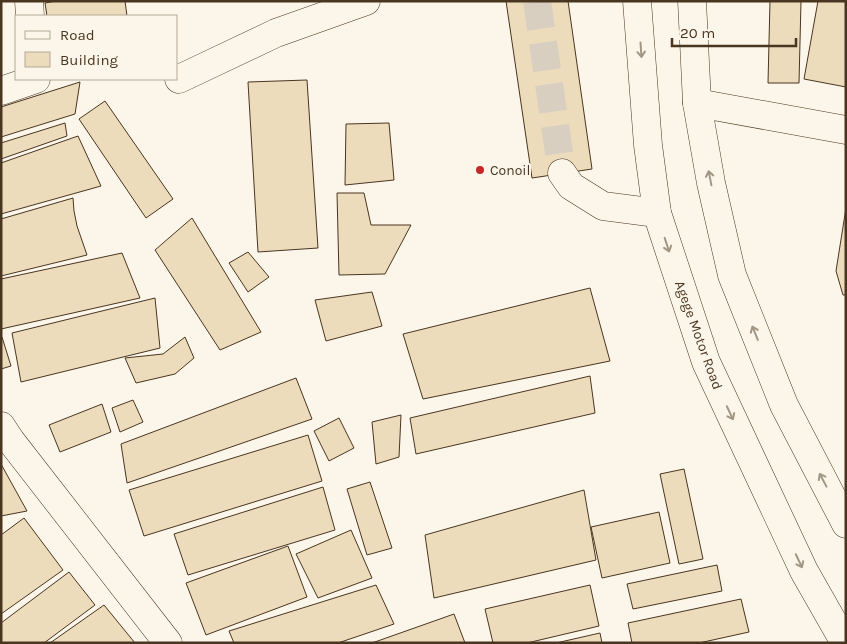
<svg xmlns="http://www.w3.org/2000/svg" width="847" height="644" viewBox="0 0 847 644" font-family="Karla,sans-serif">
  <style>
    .building { fill: #ecdcbc; stroke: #4a3520 }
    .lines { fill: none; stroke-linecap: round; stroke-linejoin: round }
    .minor-tunnel { stroke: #d8cfc1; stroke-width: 28; stroke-dasharray: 28 14; stroke-linecap: butt }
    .minor-casing { stroke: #4a3520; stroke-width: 29 }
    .highway-casing { stroke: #4a3520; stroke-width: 29 }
    .minor { stroke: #fbf6e9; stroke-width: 28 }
    .highway { stroke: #fbf6e9; stroke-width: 28 }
    .oneway { stroke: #a29684 }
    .poi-dot { fill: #c62828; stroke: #fbf6e9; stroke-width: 2 }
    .labels { text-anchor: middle; stroke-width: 4; stroke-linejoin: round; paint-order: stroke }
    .poi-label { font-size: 14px; fill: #4a3520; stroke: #fbf6e9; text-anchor: start }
    .street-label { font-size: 14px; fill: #4a3520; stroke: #fbf6e9 }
  </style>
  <rect width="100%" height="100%" fill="#fbf6e9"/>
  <g class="building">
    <path d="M56,1H125L127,16H47L45,3Z"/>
    <path d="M506,1H568L592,169L532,178Z"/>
    <path d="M770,1H801L799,83H768Z"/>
    <path d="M818,1H846V87L804,79Z"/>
    <path d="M307,80L318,248L258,252L248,82Z"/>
    <path d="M80,82L75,114L1,137V107Z"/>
    <path d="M105,101L173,199L146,218L79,119Z"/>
    <path d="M65,123L67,136L1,159V143Z"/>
    <path d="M389,123L394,180L345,185L346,124Z"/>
    <path d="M78,136L101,186L1,214V163Z"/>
    <path d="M337,193H364L371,225H411L385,274L339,275Z"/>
    <path d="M73,198L74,211L77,226L87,255L1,276V219Z"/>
    <path d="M846,208V295H843L836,271Z"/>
    <path d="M192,218L261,332L220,350L155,250Z"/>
    <path d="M248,252L269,277L248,292L229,263Z"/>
    <path d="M122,253L140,298L1,329V279Z"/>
    <path d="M590,288L610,361L423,399L403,334Z"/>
    <path d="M372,292L382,326L326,341L315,300Z"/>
    <path d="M155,298L160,348L21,382L12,333Z"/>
    <path d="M1,337H2L11,366L1,369Z"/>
    <path d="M185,337L194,358L175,374L136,383L125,358L163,354Z"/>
    <path d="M590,376L595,413L416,454L410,418Z"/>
    <path d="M296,378L312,419L127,483L121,444Z"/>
    <path d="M133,400L143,422L120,432L112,408Z"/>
    <path d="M102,404L111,432L60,452L49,425Z"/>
    <path d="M401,415L399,457L376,464L372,422Z"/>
    <path d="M339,418L354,448L329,461L314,431Z"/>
    <path d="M308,435L322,481L144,536L129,490Z"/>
    <path d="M1,464L27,511L1,516Z"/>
    <path d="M684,469L703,559L679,564L660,474Z"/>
    <path d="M370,482L392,548L367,555L347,489Z"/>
    <path d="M323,487L335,530L188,575L174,534Z"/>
    <path d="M584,490L596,560L434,598L425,535Z"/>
    <path d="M659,512L670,563L602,578L591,527Z"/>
    <path d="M24,518L63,570L1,614V535Z"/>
    <path d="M351,530L372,578L318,598L296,554Z"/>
    <path d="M288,546L307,597L206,635L186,583Z"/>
    <path d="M717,565L722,591L633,609L627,584Z"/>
    <path d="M69,572L95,605L44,643H1V623Z"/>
    <path d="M376,585L394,624L338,643H234L229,631Z"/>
    <path d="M590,585L599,626L527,643H493L485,609Z"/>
    <path d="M741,599L749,632L699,643H632L628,623Z"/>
    <path d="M104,605L135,643H50Z"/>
    <path d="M454,614L465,643H372Z"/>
    <path d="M600,633L602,643H556Z"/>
  </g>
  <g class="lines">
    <path class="minor-tunnel" d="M537,1L562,173"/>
    <defs>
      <g id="minor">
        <path d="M29,1L30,16"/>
        <path d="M179,79L276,33L366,1"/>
        <path d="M1,91L36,79"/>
        <path d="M697,103L846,130"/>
        <path d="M562,173L571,186L603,206L657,213"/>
        <path d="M1,426L11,441L168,643"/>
      </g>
      <g id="highway">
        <path d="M637,1L648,145L657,213L706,362L804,571L845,643"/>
        <path d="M692,1L697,103L711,183L732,275L784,405L846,524"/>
      </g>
    </defs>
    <use href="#minor" class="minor-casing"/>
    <use href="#highway" class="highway-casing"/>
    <use href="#minor" class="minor"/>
    <use href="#highway" class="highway"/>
  </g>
  <defs><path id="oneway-shaft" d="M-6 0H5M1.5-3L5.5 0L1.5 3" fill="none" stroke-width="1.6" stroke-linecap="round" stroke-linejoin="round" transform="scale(1.25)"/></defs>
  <g class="oneway">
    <use href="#oneway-shaft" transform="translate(641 50) rotate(86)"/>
    <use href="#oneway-shaft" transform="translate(710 178) rotate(-101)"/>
    <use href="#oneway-shaft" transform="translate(667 245) rotate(72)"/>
    <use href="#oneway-shaft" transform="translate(755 333) rotate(-112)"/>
    <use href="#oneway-shaft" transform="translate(730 413) rotate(65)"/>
    <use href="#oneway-shaft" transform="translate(823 480) rotate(-118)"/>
    <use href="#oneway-shaft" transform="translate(799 561) rotate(65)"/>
  </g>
  <circle class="poi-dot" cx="480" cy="170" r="5"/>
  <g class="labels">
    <g class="poi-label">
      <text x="490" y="175">Conoil</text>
    </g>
    <g class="street-label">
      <text transform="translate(699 335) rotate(70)" y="5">Agege Motor Road</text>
    </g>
  </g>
  <rect width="847" height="644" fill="none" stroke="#4a3520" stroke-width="5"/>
  <rect x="15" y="15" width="162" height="65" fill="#fbf6e9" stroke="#b4a999"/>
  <rect x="25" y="31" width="25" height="8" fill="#fbf6e9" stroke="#b4a999"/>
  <text x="60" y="40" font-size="15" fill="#4a3520">Road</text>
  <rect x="25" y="52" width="25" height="15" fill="#ecdcbc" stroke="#b4a999"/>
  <text x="60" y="65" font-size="15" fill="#4a3520">Building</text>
  <path d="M672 38v8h124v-8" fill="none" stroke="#4a3520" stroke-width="2.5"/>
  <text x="680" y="38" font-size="15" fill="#4a3520" stroke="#fbf6e9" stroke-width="4" paint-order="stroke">20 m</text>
</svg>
